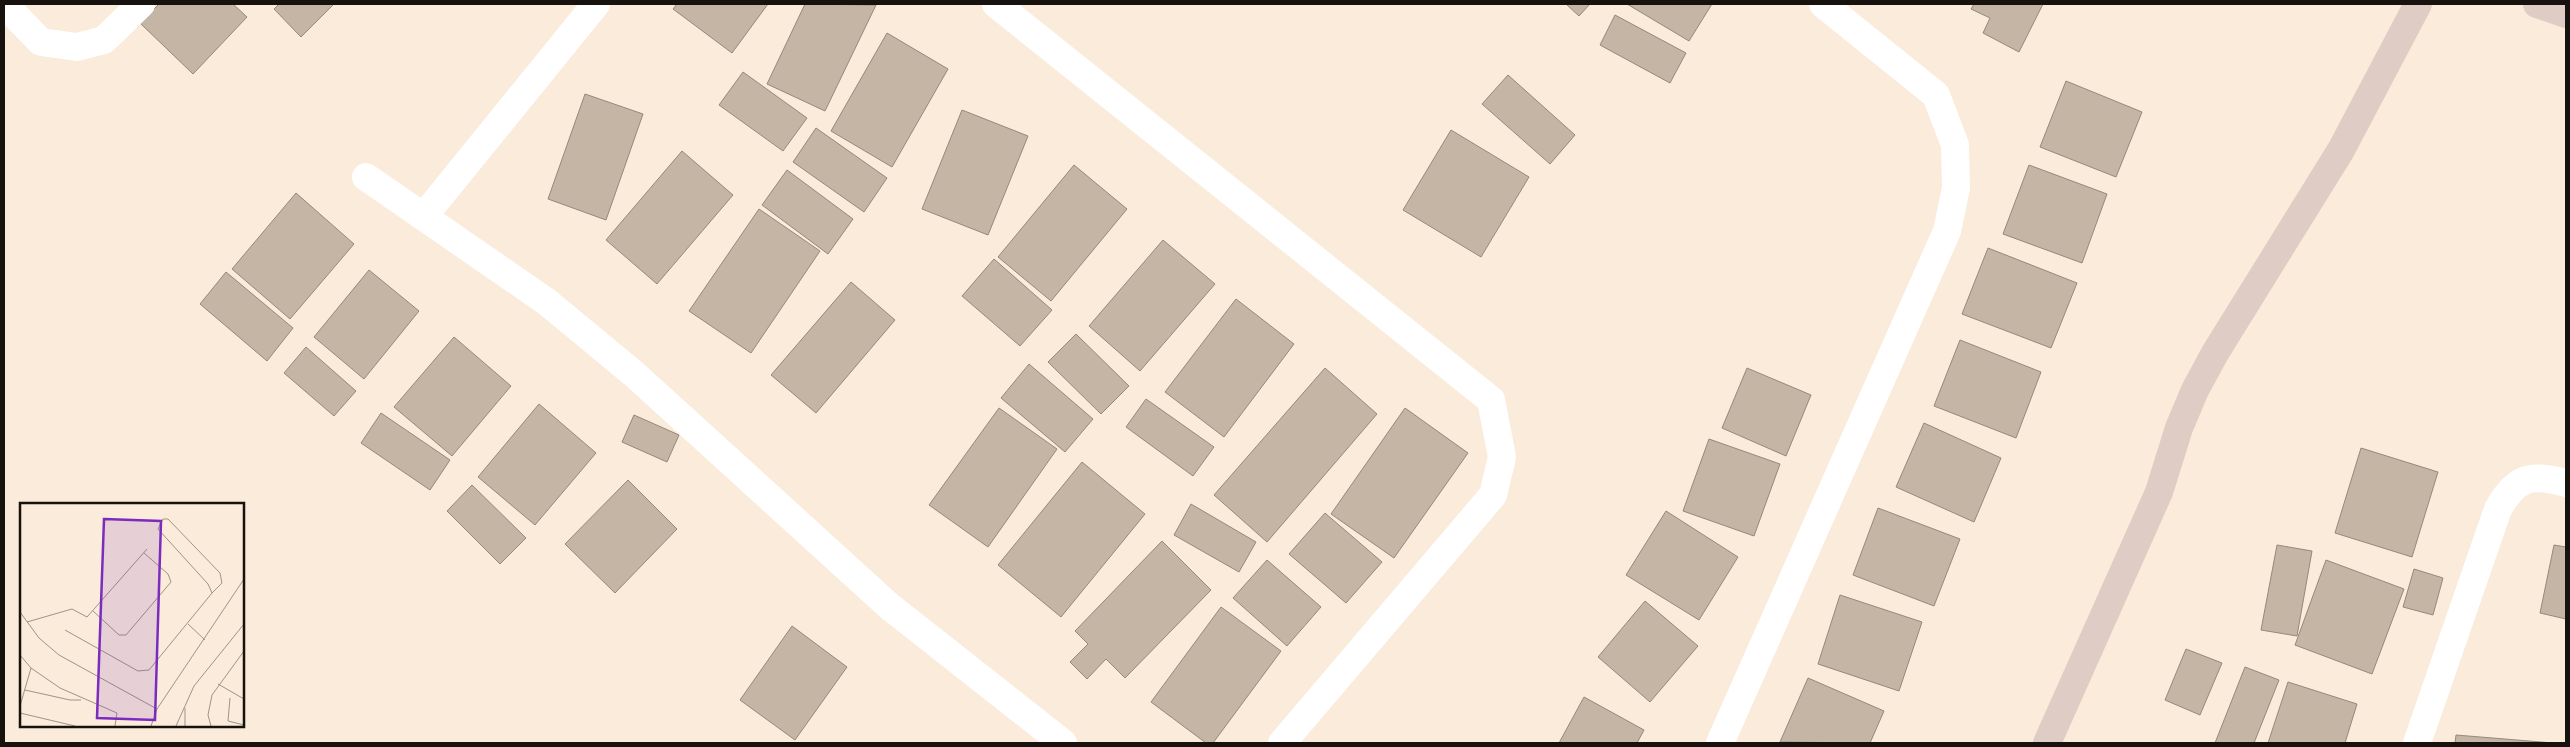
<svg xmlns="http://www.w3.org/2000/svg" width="2570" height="747" viewBox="0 0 2570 747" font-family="Arial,sans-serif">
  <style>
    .building { fill: #c4b5a5; stroke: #96897a }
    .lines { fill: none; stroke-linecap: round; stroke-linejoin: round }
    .street { stroke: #fff; stroke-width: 28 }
    .secondary { stroke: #dfccc4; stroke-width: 28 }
    .inset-road { fill: none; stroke: #9f9488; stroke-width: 1 }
    .view { fill: #7b2cbf; fill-opacity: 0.15; stroke: #7b2cbf; stroke-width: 2.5 }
    .inset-edge { fill: none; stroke: #17120d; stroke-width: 2.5 }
  </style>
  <rect width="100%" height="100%" fill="#faebda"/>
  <g class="building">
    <path d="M159,4H233L247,17L193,74L140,23Z"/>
    <path d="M279,4H334L301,37L274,9Z"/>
    <path d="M677,4H768L732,53L673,9Z"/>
    <path d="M805,4L876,5L825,111L767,84Z"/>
    <path d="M1566,4H1590L1579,16Z"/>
    <path d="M1627,4H1712L1689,41Z"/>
    <path d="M1974,4H2043L2019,52L1983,33L1990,18L1971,9Z"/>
    <path d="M1615,15L1686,53L1670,83L1600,45Z"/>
    <path d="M887,33L948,69L892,167L831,131Z"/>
    <path d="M743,72L807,118L783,151L719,105Z"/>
    <path d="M1508,75L1575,135L1550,164L1482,104Z"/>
    <path d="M2066,81L2142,112L2116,177L2040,147Z"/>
    <path d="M585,94L643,114L606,220L548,199Z"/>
    <path d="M962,110L1028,136L988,235L922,209Z"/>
    <path d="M816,128L887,178L864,212L793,162Z"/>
    <path d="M1451,130L1529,177L1481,257L1403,210Z"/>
    <path d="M682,151L733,195L657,284L606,240Z"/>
    <path d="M1074,165L1127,209L1051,301L998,257Z"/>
    <path d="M2029,165L2107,194L2082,263L2003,234Z"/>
    <path d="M787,170L853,219L828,254L762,205Z"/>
    <path d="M296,193L354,244L290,319L232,269Z"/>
    <path d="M759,209L820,251L751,353L689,311Z"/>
    <path d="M1163,240L1215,284L1140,371L1089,326Z"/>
    <path d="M1988,248L2077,283L2051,348L1962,314Z"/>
    <path d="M994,259L1052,310L1020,346L962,296Z"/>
    <path d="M369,270L419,311L364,379L314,337Z"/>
    <path d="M226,272L293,328L267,361L200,304Z"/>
    <path d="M851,282L895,320L816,413L771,375Z"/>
    <path d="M1236,299L1294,344L1224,437L1165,392Z"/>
    <path d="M1076,334L1129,386L1101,414L1048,362Z"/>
    <path d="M454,337L511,386L452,456L394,407Z"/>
    <path d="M1960,340L2041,372L2016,438L1934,406Z"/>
    <path d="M306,347L356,391L334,416L284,373Z"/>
    <path d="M1029,364L1093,419L1065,452L1001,398Z"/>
    <path d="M1325,368L1377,414L1267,542L1214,495Z"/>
    <path d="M1747,368L1811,395L1786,456L1722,428Z"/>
    <path d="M1146,399L1214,447L1193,476L1126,427Z"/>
    <path d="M539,404L596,453L535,525L478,477Z"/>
    <path d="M999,408L1057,449L988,547L929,505Z"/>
    <path d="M1405,408L1468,453L1394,558L1331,514Z"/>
    <path d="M381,413L450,460L430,490L361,443Z"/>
    <path d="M634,415L679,435L667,462L622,442Z"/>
    <path d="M1924,423L2001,458L1974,522L1896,487Z"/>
    <path d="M1709,439L1780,464L1754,536L1683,511Z"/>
    <path d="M2361,448L2438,472L2412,557L2335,533Z"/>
    <path d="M1082,462L1145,514L1061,617L998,565Z"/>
    <path d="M628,480L677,529L615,593L565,544Z"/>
    <path d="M472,485L526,538L500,564L447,511Z"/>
    <path d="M1191,504L1256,542L1239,572L1174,535Z"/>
    <path d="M1878,508L1960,539L1934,606L1853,575Z"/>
    <path d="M1666,511L1738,557L1699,620L1626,575Z"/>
    <path d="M1325,513L1382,562L1346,603L1289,554Z"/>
    <path d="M1162,541L1211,590L1125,678L1106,659L1087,679L1070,662L1088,644L1075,631Z"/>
    <path d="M2277,545L2312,551L2297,636L2261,630Z"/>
    <path d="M2554,545L2566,547V619L2540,613Z"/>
    <path d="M1267,560L1321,607L1287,646L1233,598Z"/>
    <path d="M2326,560L2404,589L2372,674L2295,645Z"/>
    <path d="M2414,569L2443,578L2433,615L2403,607Z"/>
    <path d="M1840,595L1922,622L1899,691L1818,664Z"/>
    <path d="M1645,601L1698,646L1650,702L1598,657Z"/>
    <path d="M1221,607L1281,651L1213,743H1206L1151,702Z"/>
    <path d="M792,626L847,667L795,740L740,700Z"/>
    <path d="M2186,649L2222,663L2200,715L2165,700Z"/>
    <path d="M2245,667L2279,680L2254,743H2215Z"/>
    <path d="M1808,678L1884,711L1870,743L1780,742Z"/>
    <path d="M2288,682L2357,704L2345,743H2268Z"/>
    <path d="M1584,697L1644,730L1637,743H1559Z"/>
    <path d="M2456,735L2553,743H2455Z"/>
  </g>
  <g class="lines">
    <g class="street">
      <path d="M4,4L41,42L77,47L104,40L141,4"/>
      <path d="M996,4L1491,400L1502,457L1493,495L1282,743"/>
      <path d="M366,177L547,302L634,374L889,606L1063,743"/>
      <path d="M424,216L596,4"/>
      <path d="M1720,743L1947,231L1956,188L1955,145L1936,95L1823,4"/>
      <path d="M2417,743L2498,509C2516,477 2531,473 2566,483"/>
    </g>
    <g class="secondary">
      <path d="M2537,4L2566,14"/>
      <path d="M2047,743L2159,492L2179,428L2195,390L2215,353L2341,150L2418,4"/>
    </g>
  </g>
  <g transform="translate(20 503)">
    <rect width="224" height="224" fill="#faebda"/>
    <path class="inset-road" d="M73,108L99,132H106L151,79L148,71L124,50M0,109L19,135L39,152L137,206M7,119L52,106L67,114L127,46M168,121L185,137M45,127L118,168L129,167L192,90L188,81L138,26L143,16H148L200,70L202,80L192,90M0,152L11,165L40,185L97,210L95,223M198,181L224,196M5,187L50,197H61M210,195L208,218L224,222M0,203L11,165M165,205V223M0,210L55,223M131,223L137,206L224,76M156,223L174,183L224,121M191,223L188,212L192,192L224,148"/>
    <path class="view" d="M84,16L141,18L135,217L77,215Z"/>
    <rect width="224" height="224" class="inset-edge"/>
  </g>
  <rect width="2570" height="747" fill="none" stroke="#17120d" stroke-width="10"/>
</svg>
